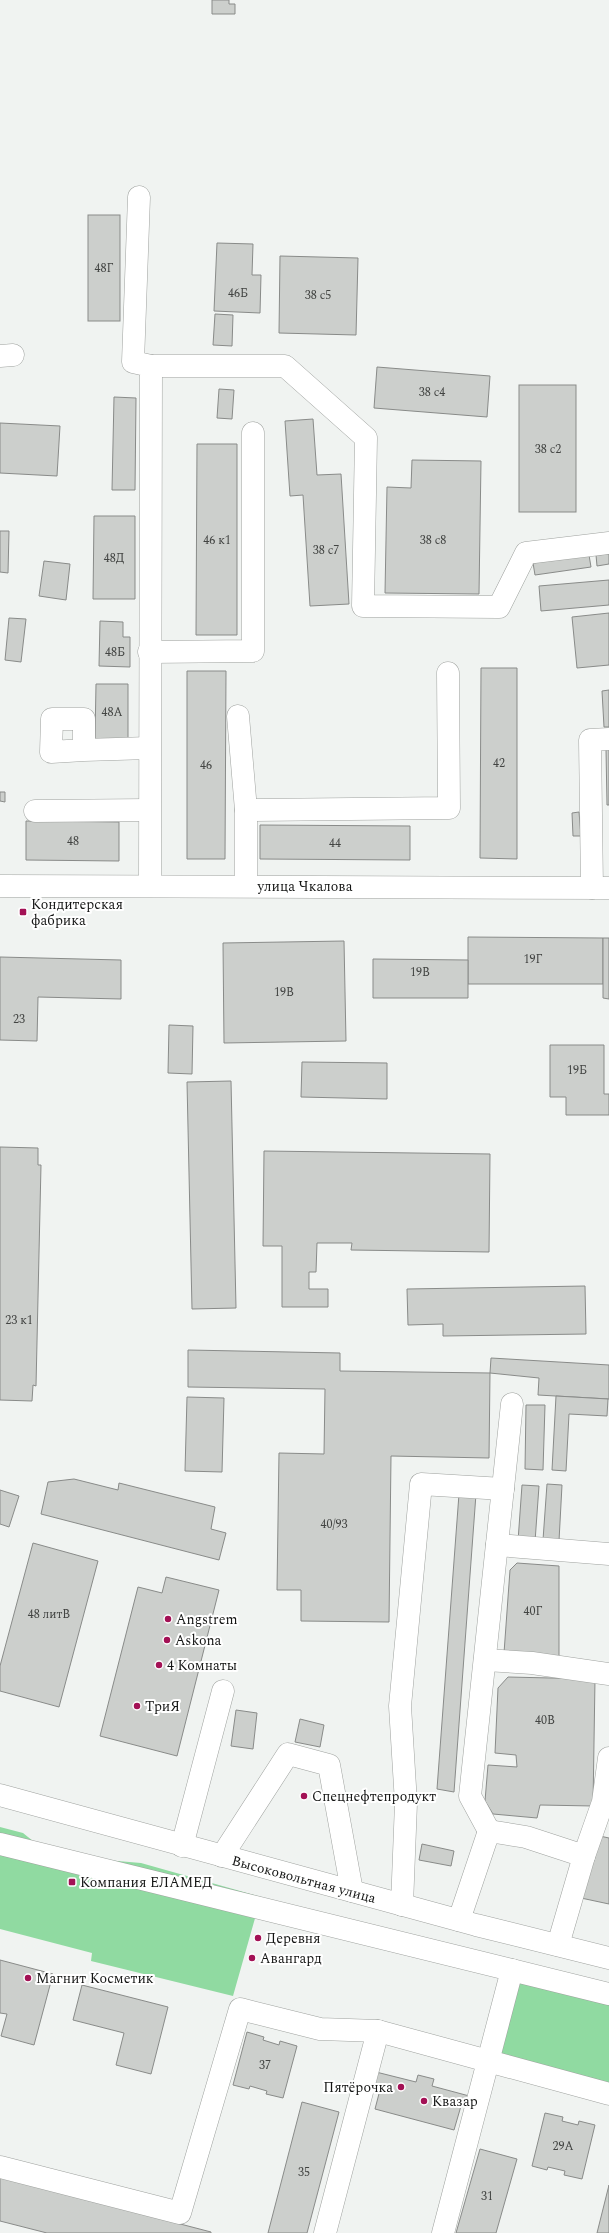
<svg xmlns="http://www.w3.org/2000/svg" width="609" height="2233" viewBox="0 0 609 2233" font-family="Spectral,serif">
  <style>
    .green { fill: #90daa1 }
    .building { fill: #cccfcc; stroke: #898b89 }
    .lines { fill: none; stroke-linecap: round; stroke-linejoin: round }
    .minor-casing { stroke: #9fa29f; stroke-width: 23 }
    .minor { stroke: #fff; stroke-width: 22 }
    .poi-dot { fill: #a31155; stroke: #fff; stroke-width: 1.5 }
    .labels { text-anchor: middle; stroke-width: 4; stroke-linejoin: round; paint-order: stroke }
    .number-label { font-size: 12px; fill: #424442 }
    .street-label { font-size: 14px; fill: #141514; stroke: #fff }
    .poi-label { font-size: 14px; fill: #141514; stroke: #fff; text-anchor: start }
  </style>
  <rect width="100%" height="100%" fill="#f0f3f1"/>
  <g class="green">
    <path d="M0,1827L23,1833L38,1845L94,1859L141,1863L261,1897L233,1996L91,1961L92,1953L0,1929Z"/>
    <path d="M514,1982L609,2003V2088L495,2057Z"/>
  </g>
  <g class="building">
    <path d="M212,0H229V4H235V14H212Z"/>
    <rect x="88" y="215" width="32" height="106"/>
    <path d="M217,243L253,244L252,275H261L260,313L214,311Z"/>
    <path d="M280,256L358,258L356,335L279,333Z"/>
    <path d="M215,314L233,315L232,346L213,345Z"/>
    <path d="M377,367L490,376L487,417L374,408Z"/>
    <rect x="519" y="385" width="57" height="127"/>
    <path d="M219,389L234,390L232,419L217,418Z"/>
    <path d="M114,397L136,398L135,490H112Z"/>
    <path d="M313,419L317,475L341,474L349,604L310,606L303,495L290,496L285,421Z"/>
    <path d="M0,423L60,426L57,476L0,473Z"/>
    <path d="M197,444H237V635H196Z"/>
    <path d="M412,460L481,461L479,594L385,593L387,487L411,488Z"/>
    <path d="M94,516H135V599H93Z"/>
    <path d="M0,531H9L8,573L0,572Z"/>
    <path d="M609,554V564L597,566L596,555Z"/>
    <path d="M589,555L591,567L535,575L533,563Z"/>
    <path d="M44,561L70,564L66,600L39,596Z"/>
    <path d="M609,580V605L541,611L539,586Z"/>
    <path d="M609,613V665L577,668L572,617Z"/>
    <path d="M9,618L26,619L21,662L5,660Z"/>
    <path d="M100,621L123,622V637H130V667L99,666Z"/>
    <path d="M481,668H517V859L480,858Z"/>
    <path d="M187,671H226L225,859H187Z"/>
    <path d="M96,684H128V739H95Z"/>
    <path d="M609,690V727H604L602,691Z"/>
    <path d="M606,749H609V805H607Z"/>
    <path d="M0,792H5V802L0,801Z"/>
    <path d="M579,812L581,836H573L572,813Z"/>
    <path d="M26,821L119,822V861L26,860Z"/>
    <path d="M260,825L410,826V860L260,859Z"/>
    <path d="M468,937L603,938V984H468Z"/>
    <path d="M603,938H609V999L603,998Z"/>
    <path d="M344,941L346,1041L224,1043L223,943Z"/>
    <path d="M0,957L121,960V999L38,997L37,1041L0,1040Z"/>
    <path d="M373,959L468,960V998H373Z"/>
    <path d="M169,1025L193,1026L192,1074L168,1073Z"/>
    <path d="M550,1045H604V1094H609V1115H566V1097H550Z"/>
    <path d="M302,1062L387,1063V1099L301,1097Z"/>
    <path d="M231,1081L236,1308L192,1309L187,1082Z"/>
    <path d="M0,1147L38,1148V1165H41L36,1386L33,1385L32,1401L0,1400Z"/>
    <path d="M264,1151L490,1154L489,1252L351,1250L352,1243H317L316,1272H309V1289H328V1307H282V1246H263Z"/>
    <path d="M585,1286L586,1334L443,1336V1324L408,1325L407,1289Z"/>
    <path d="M188,1350L340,1353V1371L490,1373L489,1458L391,1456L389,1622L301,1621V1590H277L279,1453L324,1454L325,1389L188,1387Z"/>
    <path d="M491,1358L609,1365V1399L538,1395L539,1378L490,1373Z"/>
    <path d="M556,1396L608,1399L607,1416L569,1414L566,1471L552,1470Z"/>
    <path d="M187,1397L224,1398L222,1472L185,1471Z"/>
    <path d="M526,1405H545L543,1470L525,1469Z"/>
    <path d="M74,1479L118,1490L119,1483L215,1507L211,1529L226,1533L219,1560L41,1514L48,1482Z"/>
    <path d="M547,1484L562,1485L559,1541L543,1540Z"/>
    <path d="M522,1485L539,1486L535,1542L518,1541Z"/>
    <path d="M0,1490L19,1496L9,1527L0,1524Z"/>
    <path d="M459,1494H476L454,1792L437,1789Z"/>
    <path d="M33,1543L98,1561L59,1707L0,1691V1666Z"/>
    <path d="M517,1563L559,1566V1657L504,1653L510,1570Z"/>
    <path d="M166,1577L219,1590L177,1756L100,1736L138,1587L162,1593Z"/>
    <path d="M508,1677L595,1679L593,1806L540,1805L537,1818L493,1814L485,1801L488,1765L517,1767L516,1755L495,1753L498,1688Z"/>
    <path d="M236,1710L257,1713L253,1749L231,1746Z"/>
    <path d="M300,1719L324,1725L320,1747L295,1742Z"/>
    <path d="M595,1835L609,1838V1904L581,1898Z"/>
    <path d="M422,1844L454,1851L451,1866L419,1860Z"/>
    <path d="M0,1960L53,1974L34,2045L1,2036L7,2014L0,2013Z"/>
    <path d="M82,1985L168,2007L151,2074L116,2065L124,2033L73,2020Z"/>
    <path d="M247,2032L264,2037L263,2040L279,2045L280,2041L297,2046L283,2098L266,2094L267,2091L250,2086L249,2089L233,2085Z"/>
    <path d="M376,2072L416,2082L418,2075L434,2079L432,2086L473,2097L470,2108L461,2106L454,2130L375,2109L381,2086L373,2084Z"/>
    <path d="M302,2102L339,2112L307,2233H268Z"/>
    <path d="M545,2113L563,2117L562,2121L578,2125L579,2121L595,2125L582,2179L564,2175L565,2171L548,2167L547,2170L532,2166Z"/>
    <path d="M480,2149L517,2159L496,2233H456Z"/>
    <path d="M0,2177L211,2232V2233H47L0,2221Z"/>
    <path d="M609,2185V2233H597Z"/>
  </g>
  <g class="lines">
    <defs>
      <g id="minor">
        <path d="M139,197L133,362L151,366L150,886"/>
        <path d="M0,356L13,355"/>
        <path d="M151,366H285L366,438L363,606L499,607L526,553L609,543"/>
        <path d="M149,652L253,651V433"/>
        <path d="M238,716L246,810V886"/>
        <path d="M84,750L51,752L52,719H84V750L149,748"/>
        <path d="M246,810L449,808L448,673"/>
        <path d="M35,811L149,810"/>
        <path d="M0,886L609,888"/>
        <path d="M592,888L590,740L609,739"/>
        <path d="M497,1545L609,1554"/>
        <path d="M485,1660L532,1663L609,1674"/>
        <path d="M0,1795L476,1925L609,1958"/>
        <path d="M489,1831L470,1796L512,1404"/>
        <path d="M0,1844L609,1994"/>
        <path d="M182,1846L223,1691"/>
        <path d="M222,1856L288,1754L329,1765L352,1891"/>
        <path d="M584,1856L603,1802L609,1758"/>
        <path d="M402,1905L406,1803L400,1706L421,1484L503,1489"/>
        <path d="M459,1920L489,1831L526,1837L584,1856L558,1945"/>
        <path d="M0,2167L180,2213L240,2009L320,2029L378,2031L609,2094"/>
        <path d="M325,2233L378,2031"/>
        <path d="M443,2233L512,1970"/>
      </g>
    </defs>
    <use href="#minor" class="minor-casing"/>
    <use href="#minor" class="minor"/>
  </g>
  <g class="poi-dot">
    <rect x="19" y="908" width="8" height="8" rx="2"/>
    <circle cx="168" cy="1619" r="4"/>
    <circle cx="167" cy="1640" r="4"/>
    <circle cx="159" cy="1665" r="4"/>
    <circle cx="137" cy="1706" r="4"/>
    <circle cx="304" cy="1796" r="4"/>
    <rect x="68" y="1878" width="8" height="8" rx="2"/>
    <circle cx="258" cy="1938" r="4"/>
    <circle cx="252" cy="1958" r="4"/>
    <circle cx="28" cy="1978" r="4"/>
    <circle cx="401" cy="2087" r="4"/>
    <circle cx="424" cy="2101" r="4"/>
  </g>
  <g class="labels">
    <g class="number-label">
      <text x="104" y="272">48Г</text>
      <text x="238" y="297">46Б</text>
      <text x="318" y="299">38 с5</text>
      <text x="432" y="396">38 с4</text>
      <text x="548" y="453">38 с2</text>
      <text x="217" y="544">46 к1</text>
      <text x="433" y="544">38 с8</text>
      <text x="326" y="554">38 с7</text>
      <text x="114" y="562">48Д</text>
      <text x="115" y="656">48Б</text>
      <text x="112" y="716">48А</text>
      <text x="499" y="767">42</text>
      <text x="206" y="769">46</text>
      <text x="73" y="845">48</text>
      <text x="335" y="847">44</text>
      <text x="533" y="963">19Г</text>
      <text x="420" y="976">19В</text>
      <text x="284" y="996">19В</text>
      <text x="19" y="1023">23</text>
      <text x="577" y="1074">19Б</text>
      <text x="19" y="1324">23 к1</text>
      <text x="334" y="1528">40/93</text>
      <text x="533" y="1615">40Г</text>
      <text x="49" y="1618">48 литВ</text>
      <text x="545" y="1724">40В</text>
      <text x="265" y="2069">37</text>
      <text x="563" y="2150">29А</text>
      <text x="304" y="2176">35</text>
      <text x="487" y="2200">31</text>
    </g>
    <g class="street-label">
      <text x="305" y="891">улица Чкалова</text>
      <text transform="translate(304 1879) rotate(15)" y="5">Высоковольтная улица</text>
    </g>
    <g class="poi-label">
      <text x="31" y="909">Кондитерская<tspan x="31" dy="16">фабрика</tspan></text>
      <text x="176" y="1624">Angstrem</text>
      <text x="175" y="1645">Askona</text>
      <text x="167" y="1670">4 Комнаты</text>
      <text x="145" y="1711">ТриЯ</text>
      <text x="312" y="1801">Спецнефтепродукт</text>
      <text x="80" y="1887">Компания ЕЛАМЕД</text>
      <text x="266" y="1943">Деревня</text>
      <text x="260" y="1963">Авангард</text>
      <text x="36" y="1983">Магнит Косметик</text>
      <text x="393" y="2092" text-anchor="end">Пятёрочка</text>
      <text x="432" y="2106">Квазар</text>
    </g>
  </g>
</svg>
